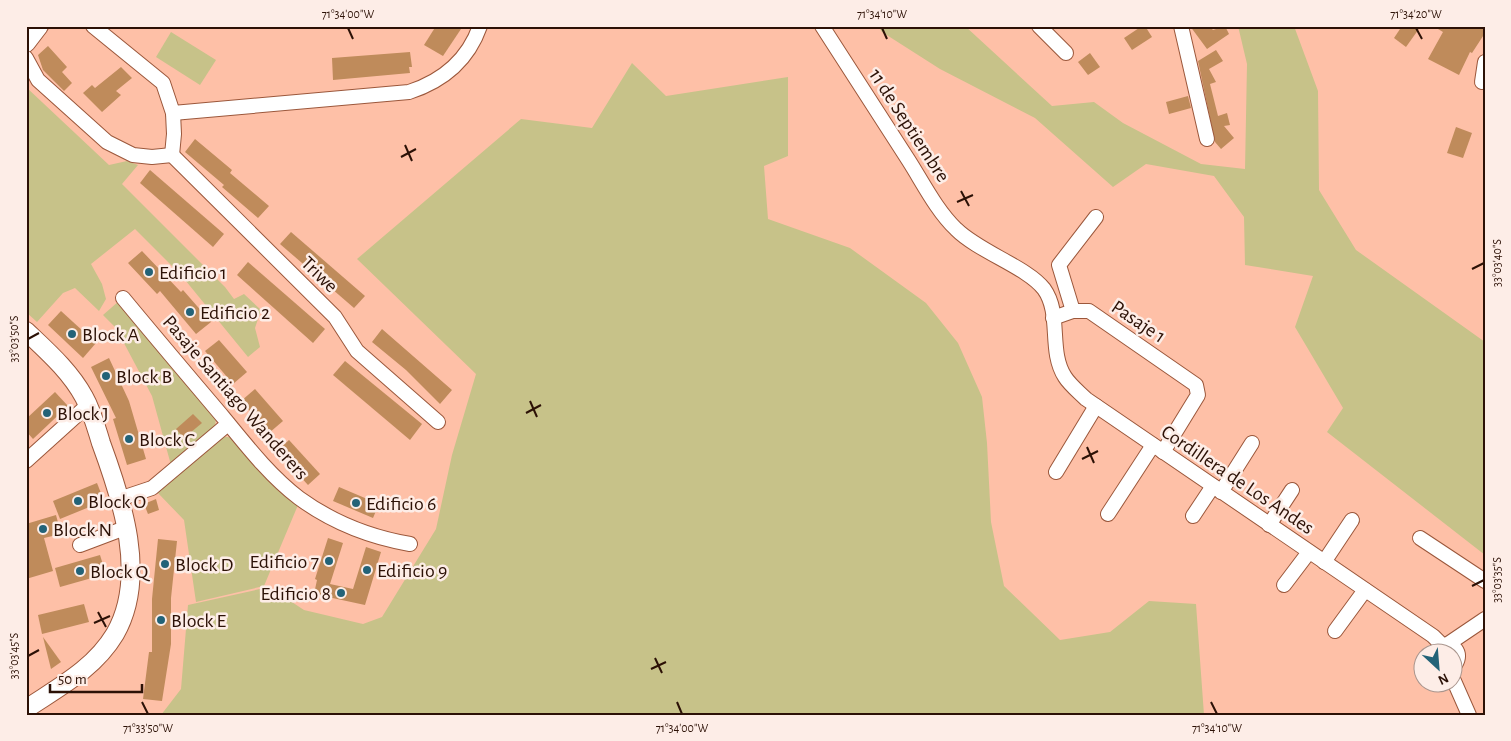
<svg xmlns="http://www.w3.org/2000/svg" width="1511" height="741" viewBox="0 0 1511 741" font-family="'Alegreya Sans',sans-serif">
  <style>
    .green { fill: #c7c289 }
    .building { fill: #bf8b5b }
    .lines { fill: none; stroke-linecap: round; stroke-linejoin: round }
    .minor-casing { stroke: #9b573b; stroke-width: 16 }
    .tertiary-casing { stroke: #9b573b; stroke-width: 20 }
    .minor { stroke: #fff; stroke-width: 14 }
    .tertiary { stroke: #fff; stroke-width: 18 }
    .ticks { fill: none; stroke: #2c1106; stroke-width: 2 }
    .poi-dot { fill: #236378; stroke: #fdede7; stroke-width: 2 }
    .labels { text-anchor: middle; stroke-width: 5; stroke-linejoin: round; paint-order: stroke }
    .street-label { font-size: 20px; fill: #2c1106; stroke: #fdede7 }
    .poi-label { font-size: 20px; fill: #2c1106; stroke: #fdede7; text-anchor: start }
    .neatline { fill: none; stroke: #2c1106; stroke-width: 2 }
    .ticks-label { font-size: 12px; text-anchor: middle; fill: #2c1106 }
  </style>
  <rect width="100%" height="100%" fill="#fec0a7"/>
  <g class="green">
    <path d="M878,26H965L1052,106L1094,102L1123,123L1201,164L1245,169L1247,64L1238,26H1294L1318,91L1319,190L1356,250L1485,342V555L1327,432L1343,408L1295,327L1313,276L1245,265L1244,217L1214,176L1146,164L1113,187L1035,118L940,69L882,32Z"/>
    <path d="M171,32L216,60L200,85L156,57Z"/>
    <path d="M632,63L666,96L788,77V156L764,166L768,219L850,248L926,303L958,343L982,397L987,443L991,522L1004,586L1060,640L1110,632L1149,601L1196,604L1204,715H161L181,689L188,605L269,587L304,610L363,624L382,617L436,529L452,455L476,374L357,259L521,119L592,128Z"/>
    <path d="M26,87L109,165L127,161L138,165L122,184L225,287L234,299L244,294L261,310L255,328L260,347L248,357L181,275L135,229L91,264L102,284L106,299L99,311L75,288L63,293L37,322L26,312Z"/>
    <path d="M119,301L216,417L215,428L171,465L152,396L116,328L103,315Z"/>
    <path d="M222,436L233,438L298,505L264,586L196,602L184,520L157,492Z"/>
  </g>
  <g class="building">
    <path d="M436,26H463L443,56L424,45Z"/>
    <path d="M1142,26H1145L1152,37L1132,50L1124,38Z"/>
    <path d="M1190,26H1209L1213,30L1225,26L1229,34L1207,49Z"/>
    <path d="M1402,26H1421L1406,47L1394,38Z"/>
    <path d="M1433,26H1481L1485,28V33L1472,53L1470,52L1459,75L1428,59L1443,32Z"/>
    <path d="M48,46L67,67L62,72L72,83L64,91L43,70L38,55Z"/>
    <path d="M1216,50L1223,61L1209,69L1216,82L1210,84L1218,116L1227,113L1230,125L1224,126L1234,138L1221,149L1215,142L1198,61Z"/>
    <path d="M410,52L412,67H409L410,73L333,80L332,58Z"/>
    <path d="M1090,53L1100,67L1088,75L1078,62Z"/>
    <path d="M121,67L132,78L116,91L121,95L102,112L83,93L92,85L95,88Z"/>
    <path d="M1188,96L1191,108L1169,114L1166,102Z"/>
    <path d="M1456,127L1472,133L1463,158L1447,153Z"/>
    <path d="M195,139L232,170L230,173L269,206L258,218L222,187L224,185L185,152Z"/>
    <path d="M150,170L224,234L213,247L140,183Z"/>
    <path d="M291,232L365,296L354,308L280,244Z"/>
    <path d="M142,251L181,292L183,290L211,322L196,334L160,291L157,294L128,263Z"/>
    <path d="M248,262L325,329L313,343L237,275Z"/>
    <path d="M61,311L96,343L83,358L48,325Z"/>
    <path d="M382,329L452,390L440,404L406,370L372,342Z"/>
    <path d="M219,340L247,372L233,384L205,351Z"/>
    <path d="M109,358L129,401L146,459L127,465L113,419L116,418L91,367Z"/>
    <path d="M345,361L422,424L410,440L333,375Z"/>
    <path d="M255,389L283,421L269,433L241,401Z"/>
    <path d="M55,392L68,406L33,439L26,431V419Z"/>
    <path d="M193,414L202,423L184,438L176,429Z"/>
    <path d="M289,440L320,474L308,485L277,451Z"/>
    <path d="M97,483L104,501L60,519L53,501Z"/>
    <path d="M339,487L379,504L373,518L333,501Z"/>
    <path d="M156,499L159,510L148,514L144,504Z"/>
    <path d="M56,515L61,534L44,538L53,571L26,579V524Z"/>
    <path d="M328,538L343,543L330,584L353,589L366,547L381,552L365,605L314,594L317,580L315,579Z"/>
    <path d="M158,539L177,541L171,598V644L162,701L143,699L149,652H152V599Z"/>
    <path d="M100,555L106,574L60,587L55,568Z"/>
    <path d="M84,604L89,622L42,634L38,615Z"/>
    <path d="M43,637L61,662L51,669Z"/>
  </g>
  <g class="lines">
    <defs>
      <g id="minor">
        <path d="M93,26L163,83L173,113L174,134L172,155"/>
        <path d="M822,26C851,71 880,116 909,161C923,183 937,211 956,229C979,252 1027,267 1044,289C1062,314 1048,351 1065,377C1070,385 1079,392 1086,399L1433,636L1442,645"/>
        <path d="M1039,26L1066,53"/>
        <path d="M1181,26L1207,139"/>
        <path d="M26,58L38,80L107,142L133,155L152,157L172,155"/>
        <path d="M1482,82L1485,62"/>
        <path d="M173,113L409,92C443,81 468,60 480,26"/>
        <path d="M172,155L335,317L357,351L438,422"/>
        <path d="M123,298C156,338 190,378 223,417C246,445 270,476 299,498C332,522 369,537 410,544"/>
        <path d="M1073,311L1059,265L1096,217"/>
        <path d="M1053,318L1073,311H1089L1196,385L1198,395L1163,452"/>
        <path d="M26,461L88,405"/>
        <path d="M1056,472L1096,406"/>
        <path d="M1221,492L1252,443"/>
        <path d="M119,499L152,488L228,424"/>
        <path d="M1108,514L1153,445"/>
        <path d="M1193,516L1213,486"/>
        <path d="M1269,525L1292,490"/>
        <path d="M1420,538L1485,581"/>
        <path d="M80,545L125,528"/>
        <path d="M1324,562L1352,520"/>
        <path d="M1284,585L1309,552"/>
        <path d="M1335,631L1365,590"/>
        <path d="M1448,644L1485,619"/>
        <path d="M1435,654L1442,645C1456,643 1463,655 1454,666"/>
        <path d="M1454,681L1469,715"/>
      </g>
      <g id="tertiary">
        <path d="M26,43L39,26"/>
        <path d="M26,331C47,351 70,371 84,397C92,411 96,427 101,443C122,500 148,577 115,634C94,669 59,687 26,709"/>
      </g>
    </defs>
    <use href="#minor" class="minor-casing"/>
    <use href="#tertiary" class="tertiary-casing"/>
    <use href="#minor" class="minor"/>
    <use href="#tertiary" class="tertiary"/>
  </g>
  <path class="ticks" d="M348,28L353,39M882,28L887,39M1416,28L1422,39M405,145L412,161M401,157L416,149M961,191L969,206M957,202L973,195M1472,269L1484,263M28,339L39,333M530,401L537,417M526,413L541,405M1087,447L1094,463M1082,459L1098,451M1472,586L1484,580M98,612L106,627M94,623L110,616M28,656L39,650M655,658L662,673M651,669L666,662M142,702L148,714M677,702L682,714M1211,702L1217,714"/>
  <g class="poi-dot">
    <circle cx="149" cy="272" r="5"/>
    <circle cx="190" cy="312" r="5"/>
    <circle cx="72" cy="334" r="5"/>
    <circle cx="106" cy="376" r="5"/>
    <circle cx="47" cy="413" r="5"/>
    <circle cx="129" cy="439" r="5"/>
    <circle cx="78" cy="501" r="5"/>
    <circle cx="356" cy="503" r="5"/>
    <circle cx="43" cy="529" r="5"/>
    <circle cx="329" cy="561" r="5"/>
    <circle cx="165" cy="564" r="5"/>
    <circle cx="367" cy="570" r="5"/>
    <circle cx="80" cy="571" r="5"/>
    <circle cx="341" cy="593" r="5"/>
    <circle cx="161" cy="620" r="5"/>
  </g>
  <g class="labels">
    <g class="street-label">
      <text transform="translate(910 125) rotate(57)" y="7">11 de Septiembre</text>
      <text transform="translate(320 274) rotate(44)" y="7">Triwe</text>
      <text transform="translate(1139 321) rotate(34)" y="7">Pasaje 1</text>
      <text transform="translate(236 397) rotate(49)" y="7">Pasaje Santiago Wanderers</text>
      <text transform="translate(1238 479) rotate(34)" y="7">Cordillera de Los Andes</text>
    </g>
    <g class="poi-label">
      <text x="159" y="279">Edificio 1</text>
      <text x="200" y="319">Edificio 2</text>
      <text x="82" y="341">Block A</text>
      <text x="116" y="383">Block B</text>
      <text x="57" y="420">Block J</text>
      <text x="139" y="446">Block C</text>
      <text x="88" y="508">Block O</text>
      <text x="366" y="510">Edificio 6</text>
      <text x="53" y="536">Block N</text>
      <text x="319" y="568" text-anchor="end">Edificio 7</text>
      <text x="175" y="571">Block D</text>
      <text x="377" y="577">Edificio 9</text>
      <text x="90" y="578">Block Q</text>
      <text x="331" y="600" text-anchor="end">Edificio 8</text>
      <text x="171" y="627">Block E</text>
    </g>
  </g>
  <rect width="1511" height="741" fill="none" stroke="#fdede7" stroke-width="55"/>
  <g transform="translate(1438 668) rotate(154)"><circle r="24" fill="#fdede7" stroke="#a9958d"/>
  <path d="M0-4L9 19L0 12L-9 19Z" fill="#236378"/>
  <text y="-8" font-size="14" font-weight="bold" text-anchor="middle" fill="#2c1106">N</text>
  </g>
  <path d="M50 684v8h92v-8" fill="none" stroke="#2c1106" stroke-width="2.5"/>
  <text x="58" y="684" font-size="15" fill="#2c1106" stroke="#fdede7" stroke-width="4" paint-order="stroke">50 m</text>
  <rect x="28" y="28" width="1456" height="686" class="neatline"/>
  <g class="ticks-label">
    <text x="348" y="18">71°34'00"W</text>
    <text x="882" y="18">71°34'10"W</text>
    <text x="1416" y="18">71°34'20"W</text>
    <text transform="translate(1497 263) rotate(-90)" y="4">33°03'40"S</text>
    <text transform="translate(14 339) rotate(-90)" y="4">33°03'50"S</text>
    <text transform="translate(1497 580) rotate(-90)" y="4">33°03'35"S</text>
    <text transform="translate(14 656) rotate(-90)" y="4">33°03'45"S</text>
    <text x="148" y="732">71°33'50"W</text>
    <text x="682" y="732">71°34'00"W</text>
    <text x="1217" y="732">71°34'10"W</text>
  </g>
</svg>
